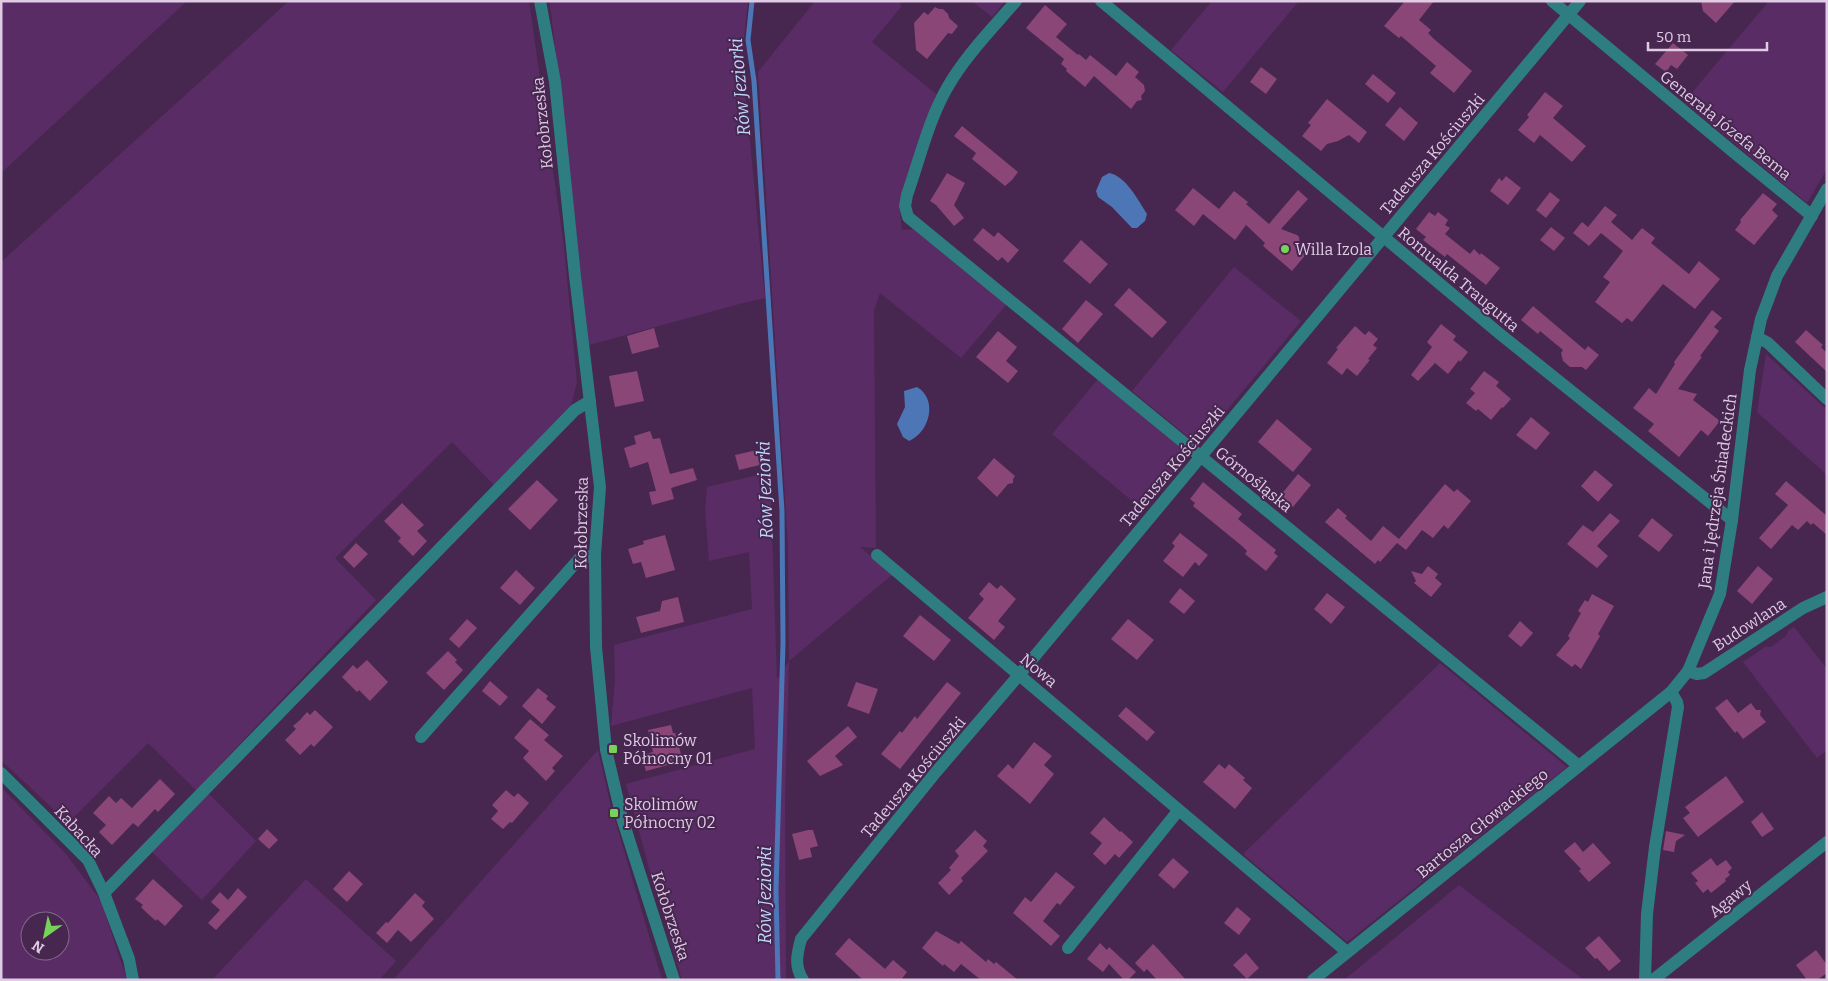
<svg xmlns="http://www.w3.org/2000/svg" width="1828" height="981" viewBox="0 0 1828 981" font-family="Bitter,serif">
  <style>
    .green { fill: #592c65; fill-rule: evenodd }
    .water { fill: #4c76b5 }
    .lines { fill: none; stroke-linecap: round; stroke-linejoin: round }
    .stream { stroke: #4c76b5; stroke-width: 5 }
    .building { fill: #894676 }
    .minor { stroke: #2e7e81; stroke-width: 12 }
    .poi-dot { fill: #77d259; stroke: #47274f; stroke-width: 2 }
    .labels { text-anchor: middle; stroke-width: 4; stroke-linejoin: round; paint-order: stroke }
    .street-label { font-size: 16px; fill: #dfcbe4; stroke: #47274f }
    .poi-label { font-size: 16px; fill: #dfcbe4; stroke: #47274f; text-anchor: start }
    .water-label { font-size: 18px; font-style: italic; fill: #bed6fa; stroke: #47274f }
  </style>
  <rect width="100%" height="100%" fill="#47274f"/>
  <g class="green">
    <path d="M1,1H187L1,173Z"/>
    <path d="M289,1H529L564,247L577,382L571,406L494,485L452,442L335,558L376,600L196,790L148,743L68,823L1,760V262Z"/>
    <path d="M549,1H748L742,58L765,298L743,303L589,345L551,12Z"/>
    <path d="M815,1H900L901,7L872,42L936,94L899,204L902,230L917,229L1007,304L961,358L880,293L874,311L876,548L860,547L892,575L789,661L785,800L786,980H682L649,868L626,784L755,749L752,688L611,726L615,680L614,645L752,609L749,552L709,561L705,510L707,487L770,472L777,679L789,661L788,546L758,72Z"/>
    <path d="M972,1H1005L992,17Z"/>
    <path d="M1212,1H1299L1223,92L1171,50Z"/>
    <path d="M1769,1H1827V169L1807,203L1684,102Z"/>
    <path d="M1234,267L1301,321L1198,445L1132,391Z"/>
    <path d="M1766,354L1827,410V475L1757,412Z"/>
    <path d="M1098,379L1189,455L1143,510L1052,434Z"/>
    <path d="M1794,627L1827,669V750L1817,758L1743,662L1765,647H1771L1786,636L1789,630Z"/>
    <path d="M1440,663L1567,767L1347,942L1243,854Z"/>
    <path d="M598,750L610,803L662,980H393Z"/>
    <path d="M1,787L66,854L101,901L127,980H1ZM30,921H60V951H30Z"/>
    <path d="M208,793L256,841L202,900L151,851Z"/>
    <path d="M306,879L396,961L379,980H212Z"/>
    <path d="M1459,885L1584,980H1344Z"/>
  </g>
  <g class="water">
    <path d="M1109,173C1126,176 1138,200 1147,214L1145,221L1137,228H1132L1112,207L1098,197L1096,191L1102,177Z"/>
    <path d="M917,387C938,399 930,432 909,441L903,437L897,424L905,407L904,391Z"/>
  </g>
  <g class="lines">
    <path class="stream" d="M752,1L748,40L754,81L782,511L783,643L776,891L778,980"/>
  </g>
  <g class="building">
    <path d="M1405,1H1434L1419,20L1431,30L1428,33L1434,39L1472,71L1454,93L1430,73L1436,66L1401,36L1399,38L1384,26Z"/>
    <path d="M1701,1H1735L1716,23L1703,11Z"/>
    <path d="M1045,5L1067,24L1056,37L1078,55L1079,54L1086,60L1090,55L1116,76L1127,62L1139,72L1135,77L1144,85L1145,91L1141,96L1142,100L1137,101L1131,109L1094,76L1085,87L1066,71L1067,69L1061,64L1064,59L1026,28Z"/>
    <path d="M935,7L939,9H943L948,14L949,18L958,26L952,34L948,33L927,59L916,50L914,23L924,12L928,15Z"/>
    <path d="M1673,43L1688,55L1677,69L1671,65L1666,72L1655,64Z"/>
    <path d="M1261,67L1277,79L1266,94L1250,82Z"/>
    <path d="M1373,74L1396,93L1388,103L1365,84Z"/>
    <path d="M1545,92L1563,106L1553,118L1586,146L1572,162L1540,135L1534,143L1518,130L1529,117L1527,115Z"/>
    <path d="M1327,99L1367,132L1359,143L1349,135L1338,141L1327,144L1321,151L1302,136L1311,125L1308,123Z"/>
    <path d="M1400,107L1418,123L1404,141L1385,125Z"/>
    <path d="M962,126L1018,172L1012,180L1005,186L972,159L976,153L954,136Z"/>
    <path d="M947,173L965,183L954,205L964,218L954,226L936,205L930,201Z"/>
    <path d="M1506,176L1521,188L1508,205L1490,191L1499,178L1502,181Z"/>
    <path d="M1193,188L1219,209L1234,191L1248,202L1246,204L1269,224L1298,190L1308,199L1281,229L1297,235L1299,237L1300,245L1308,252L1292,271L1263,246L1265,243L1246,225L1235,240L1203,214L1194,226L1175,210Z"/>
    <path d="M1550,192L1560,200L1546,218L1536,210Z"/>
    <path d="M1763,193L1777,204L1772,210L1778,216L1754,245L1735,230L1741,222L1740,220Z"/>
    <path d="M1605,206L1617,215L1611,222L1632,240L1642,228L1655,238L1651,243L1689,274L1699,261L1720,279L1695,309L1663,284L1632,322L1627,318L1622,323L1595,302L1610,282L1603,277L1623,251L1601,233L1589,246L1573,233L1582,222L1588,227Z"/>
    <path d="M1429,212L1435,216L1438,212L1448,220L1445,225L1450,228L1445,234L1470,254L1474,249L1480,255L1481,253L1500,268L1486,285L1447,254L1445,257L1423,240L1426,237L1416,229Z"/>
    <path d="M1551,227L1565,238L1554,251L1540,240Z"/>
    <path d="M983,228L994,237L998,232L1019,250L1008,263L1002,257L998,261L973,240Z"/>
    <path d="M1081,240L1108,264L1090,284L1063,261Z"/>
    <path d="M1129,288L1167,322L1152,338L1114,305Z"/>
    <path d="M1086,300L1103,314L1078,343L1062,329Z"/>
    <path d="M1533,306L1585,350L1588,346L1599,355L1586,370L1582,367H1570L1563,361L1561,353L1563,350L1540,331L1538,334L1521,320Z"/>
    <path d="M1712,310L1722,318L1714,327L1719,331L1700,356L1702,357L1678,389L1697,394L1693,400L1720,421L1708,436L1701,430L1679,457L1648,431L1654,424L1633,408L1649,388L1656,394L1675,364L1674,362Z"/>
    <path d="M1441,324L1456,336L1453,340L1468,352L1460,362L1459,360L1448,374L1435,363L1418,381L1411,375L1432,347L1427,342Z"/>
    <path d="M1355,326L1365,335L1369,331L1378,339L1373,345L1377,348L1368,359L1370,360L1357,376L1347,368L1342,375L1327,363L1338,349L1336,348Z"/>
    <path d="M654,328L659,347L632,354L627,336Z"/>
    <path d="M1806,330L1823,345L1821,347L1827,353V372L1795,342Z"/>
    <path d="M998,331L1017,347L1006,361L1018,371L1008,383L976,357Z"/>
    <path d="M637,371L644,401L615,407L609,376Z"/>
    <path d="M1484,371L1499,382L1496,386L1511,399L1503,408L1502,407L1491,420L1478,409L1476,411L1466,403L1475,393L1470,389Z"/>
    <path d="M1531,417L1550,433L1536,450L1516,435Z"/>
    <path d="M1277,419L1312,449L1293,472L1258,442Z"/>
    <path d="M650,431L653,439L660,438L670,474L693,468L697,480L671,488L674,499L652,505L649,492L656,491L648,462L630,468L624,448L636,444L634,436Z"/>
    <path d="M757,450L760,465L739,470L735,455Z"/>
    <path d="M994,458L1015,476L1013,479V483L1008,484L997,497L977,478Z"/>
    <path d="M1595,470L1613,485L1598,502L1581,486Z"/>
    <path d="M1298,474L1311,485L1293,507L1280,496Z"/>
    <path d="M537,480L558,500L530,530L508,509Z"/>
    <path d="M1786,481L1827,516V535L1813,523L1811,525L1807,521L1798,530L1792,525L1771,549L1759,538L1788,505L1775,494Z"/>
    <path d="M1203,482L1242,514L1238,519L1276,550L1274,553L1278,556L1266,571L1245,554L1247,551L1242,546L1193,506L1195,503L1190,499Z"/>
    <path d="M1445,484L1454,492L1457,489L1471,501L1448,529L1444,525L1433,538L1422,530L1406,550L1397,543L1380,562L1378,560L1375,564L1325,522L1338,508L1347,516L1345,518L1371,541L1383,526L1399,539Z"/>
    <path d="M402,503L424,525L417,531L427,541L413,556L398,541L401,538L384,521Z"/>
    <path d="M1610,513L1620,521L1597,546L1608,556L1597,568L1567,544L1583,525L1593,532Z"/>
    <path d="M1652,518L1673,535L1659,552L1638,536Z"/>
    <path d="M1180,533L1208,555L1199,566L1195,562L1183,577L1163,561L1175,546L1172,543Z"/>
    <path d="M665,535L675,570L646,578L641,562L633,564L628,549L644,544L643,541Z"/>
    <path d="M356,543L368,554L354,568L343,557Z"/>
    <path d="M1428,566L1438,574L1435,578L1442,584L1431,597L1414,583L1416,581L1411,571L1422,574Z"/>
    <path d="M1758,566L1773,579L1752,604L1737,591Z"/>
    <path d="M516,570L535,588L520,605L500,588Z"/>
    <path d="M989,582L997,589L1001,585L1016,599L998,621L1005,627L994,640L968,618L984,599L979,594Z"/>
    <path d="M1180,588L1195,601L1184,614L1169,602Z"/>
    <path d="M1327,593L1345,607L1331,624L1314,609Z"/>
    <path d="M1592,594L1614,606L1598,634L1600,636L1581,669L1575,664L1572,667L1556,655L1570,638L1568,636L1581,613L1578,611L1585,600L1588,602Z"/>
    <path d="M678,597L684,622L641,633L636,617L660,611L662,601Z"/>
    <path d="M920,615L951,640L934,661L903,636Z"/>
    <path d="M467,619L477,628L459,648L449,639Z"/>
    <path d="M1128,619L1154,640L1137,660L1111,639Z"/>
    <path d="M1520,621L1533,633L1521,647L1508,636Z"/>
    <path d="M448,651L457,660L455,662L463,670L444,690L426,673Z"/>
    <path d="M367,660L388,682L370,701L359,690L357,692L342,677L353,665L357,669Z"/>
    <path d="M490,681L508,697L500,706L482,691Z"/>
    <path d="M856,682L878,689L869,714L847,706Z"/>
    <path d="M947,682L961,693L900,769L881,754L900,731L902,733L915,716L917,719Z"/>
    <path d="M538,688L548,696L546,699L556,707L542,724L522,706Z"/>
    <path d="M1727,699L1738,713L1751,703L1756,710H1761L1760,715L1766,722L1743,739L1737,731L1735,733L1715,708Z"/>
    <path d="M1126,707L1155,732L1147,741L1118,716Z"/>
    <path d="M315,710L333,727L314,747L311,744L300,755L285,740L296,729L293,726L300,720L307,712L310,715Z"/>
    <path d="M530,719L549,735L544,740L563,756L552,768L555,771L546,781L523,758L529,751L514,738Z"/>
    <path d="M671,725L673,733H675L683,761L646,771L641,755L653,752L648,730Z"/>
    <path d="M848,726L857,737L835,756L843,765L820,776L807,761Z"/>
    <path d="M1034,742L1052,756L1044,765L1054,774L1030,804L997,776L1008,764L1013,769Z"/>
    <path d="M1219,764L1225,769L1229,764L1245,778L1243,780L1252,788L1235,809L1203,782Z"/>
    <path d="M1726,776L1744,802L1698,837L1683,818L1690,813L1685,807Z"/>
    <path d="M160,779L175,794L158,812L155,809L138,827L133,823L112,845L99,832L106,825L93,813L109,796L116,803L121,798L132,808Z"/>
    <path d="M506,790L514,797L518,793L529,803L512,823L510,822L503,829L491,819L498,811L492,805Z"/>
    <path d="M1762,812L1774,829L1762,837L1751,822Z"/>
    <path d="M1104,817L1120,832L1121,831L1133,842L1119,858L1115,854L1105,865L1093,854L1102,843L1090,833Z"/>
    <path d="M267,829L278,840L269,849L258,839Z"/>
    <path d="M808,830H813L818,846L810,848L812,857L799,860L792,834Z"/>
    <path d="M975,830L987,841L983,846L988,851L961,878L963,881L949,895L938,883L951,870L949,868L959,856L955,851Z"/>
    <path d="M1666,831L1685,835L1676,841L1674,852L1663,850Z"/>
    <path d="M1575,842L1583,852L1593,843L1611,863L1589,882L1579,871L1581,869L1564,851Z"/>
    <path d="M1173,858L1189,872L1174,889L1158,875Z"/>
    <path d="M1711,858L1717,866L1726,860L1732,868L1728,872L1730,875L1725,879L1726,881L1711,893L1708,889L1703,893L1695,883L1698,881L1691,873Z"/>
    <path d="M349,871L363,884L347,902L333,889Z"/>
    <path d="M1056,872L1075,887L1060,905L1057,903L1043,921L1060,936L1051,946L1013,913L1025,897L1031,902Z"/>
    <path d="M153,879L183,906L165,926L157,919L156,921L148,914L141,907L143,905L135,899Z"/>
    <path d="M238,888L247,897L216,930L208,923L220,910L211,902L220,892L228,900Z"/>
    <path d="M415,893L425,902L422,906L434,919L411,942L398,930L387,943L376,933L386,922L388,923Z"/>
    <path d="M1237,907L1251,919L1239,935L1224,923Z"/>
    <path d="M936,931L959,944L961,941L986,962L988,959L994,964L996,962L1018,980H981L961,964L954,972L944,964L943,966L922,948Z"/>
    <path d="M1599,936L1621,961L1609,971L1597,958L1595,959L1585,948Z"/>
    <path d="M849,938L885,969L893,960L907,972L901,980H863L835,954Z"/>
    <path d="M1100,943L1107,950L1109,947L1136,972L1128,980H1124L1109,964L1103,972L1087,959Z"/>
    <path d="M1153,944L1159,950L1186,980H1157L1147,969L1144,972L1135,963Z"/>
    <path d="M1816,950L1827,965V973L1817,980H1807L1796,965Z"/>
    <path d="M1246,953L1259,968L1247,979L1233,965Z"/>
  </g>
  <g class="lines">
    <g class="minor">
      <path d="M540,1L555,82L575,276L600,487L595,555L596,647L606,750L622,818L674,980"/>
      <path d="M1016,1C992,29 965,56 947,88C929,119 919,161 907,195L905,206L908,217L1579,766"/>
      <path d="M1101,1L1500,334L1732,520"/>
      <path d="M1552,1L1732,151L1812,216"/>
      <path d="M1757,337L1768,343L1827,399"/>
      <path d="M877,555L1347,952"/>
      <path d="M1688,671L1697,674L1704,673L1803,608L1827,597"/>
      <path d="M421,737L579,559L595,555"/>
      <path d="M1,773L88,860L104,893L129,959L133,980"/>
      <path d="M104,893L575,410L590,401"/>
      <path d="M1068,948L1178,811"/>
      <path d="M803,980C794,966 797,954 801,939L936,772L1019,675L1580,1"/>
      <path d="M1313,980L1671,692L1688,671L1720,594L1732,520L1750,370L1761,319L1777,276L1827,189"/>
      <path d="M1645,980L1647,914L1655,847L1678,707L1677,702L1671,692"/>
      <path d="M1653,980L1827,842"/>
    </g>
  </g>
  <g class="poi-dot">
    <circle cx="1285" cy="249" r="5"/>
    <rect x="608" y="744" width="10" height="10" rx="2.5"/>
    <rect x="609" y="808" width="10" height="10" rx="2.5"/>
  </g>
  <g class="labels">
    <g class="street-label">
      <text transform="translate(542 123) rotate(-96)" y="6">Kołobrzeska</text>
      <text transform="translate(1726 125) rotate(39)" y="6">Generała Józefa Bema</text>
      <text transform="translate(1432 154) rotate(-50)" y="6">Tadeusza Kościuszki</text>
      <text transform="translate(1459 279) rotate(40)" y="6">Romualda Traugutta</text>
      <text transform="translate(1172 466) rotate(-50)" y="6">Tadeusza Kościuszki</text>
      <text transform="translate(1254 479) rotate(39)" y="6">Górnośląska</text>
      <text transform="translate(1717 491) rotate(-82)" y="6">Jana i Jędrzeja Śniadeckich</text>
      <text transform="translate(581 523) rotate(-89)" y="6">Kołobrzeska</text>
      <text transform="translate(1749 624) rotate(-33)" y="6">Budowlana</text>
      <text transform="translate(1039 670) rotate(40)" y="6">Nowa</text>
      <text transform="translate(913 777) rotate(-50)" y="6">Tadeusza Kościuszki</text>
      <text transform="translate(1482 823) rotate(-39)" y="6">Bartosza Głowackiego</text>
      <text transform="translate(79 831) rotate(48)" y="6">Kabacka</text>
      <text transform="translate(1730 898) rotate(-39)" y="6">Agawy</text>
      <text transform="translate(671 916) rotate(72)" y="6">Kołobrzeska</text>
    </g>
    <g class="poi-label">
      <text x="1295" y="255">Willa Izola</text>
      <text x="623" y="746">Skolimów<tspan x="623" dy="18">Północny 01</tspan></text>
      <text x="624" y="810">Skolimów<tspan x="624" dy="18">Północny 02</tspan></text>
    </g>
    <g class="water-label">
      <text transform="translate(740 87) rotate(-95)" y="6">Rów Jeziorki</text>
      <text transform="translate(765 490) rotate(-92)" y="6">Rów Jeziorki</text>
      <text transform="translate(765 895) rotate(-90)" y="6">Rów Jeziorki</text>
    </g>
  </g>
  <rect width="1828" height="981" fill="none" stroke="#dfcbe4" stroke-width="5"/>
  <g transform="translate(45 936) rotate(213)"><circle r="24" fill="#47274f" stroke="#84698b"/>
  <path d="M0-4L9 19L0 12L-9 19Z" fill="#77d259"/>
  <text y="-8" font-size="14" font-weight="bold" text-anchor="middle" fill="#dfcbe4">N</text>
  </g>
  <path d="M1648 42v8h119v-8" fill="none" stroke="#dfcbe4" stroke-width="2.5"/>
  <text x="1656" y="42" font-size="15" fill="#dfcbe4" stroke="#47274f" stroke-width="4" paint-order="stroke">50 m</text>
</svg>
